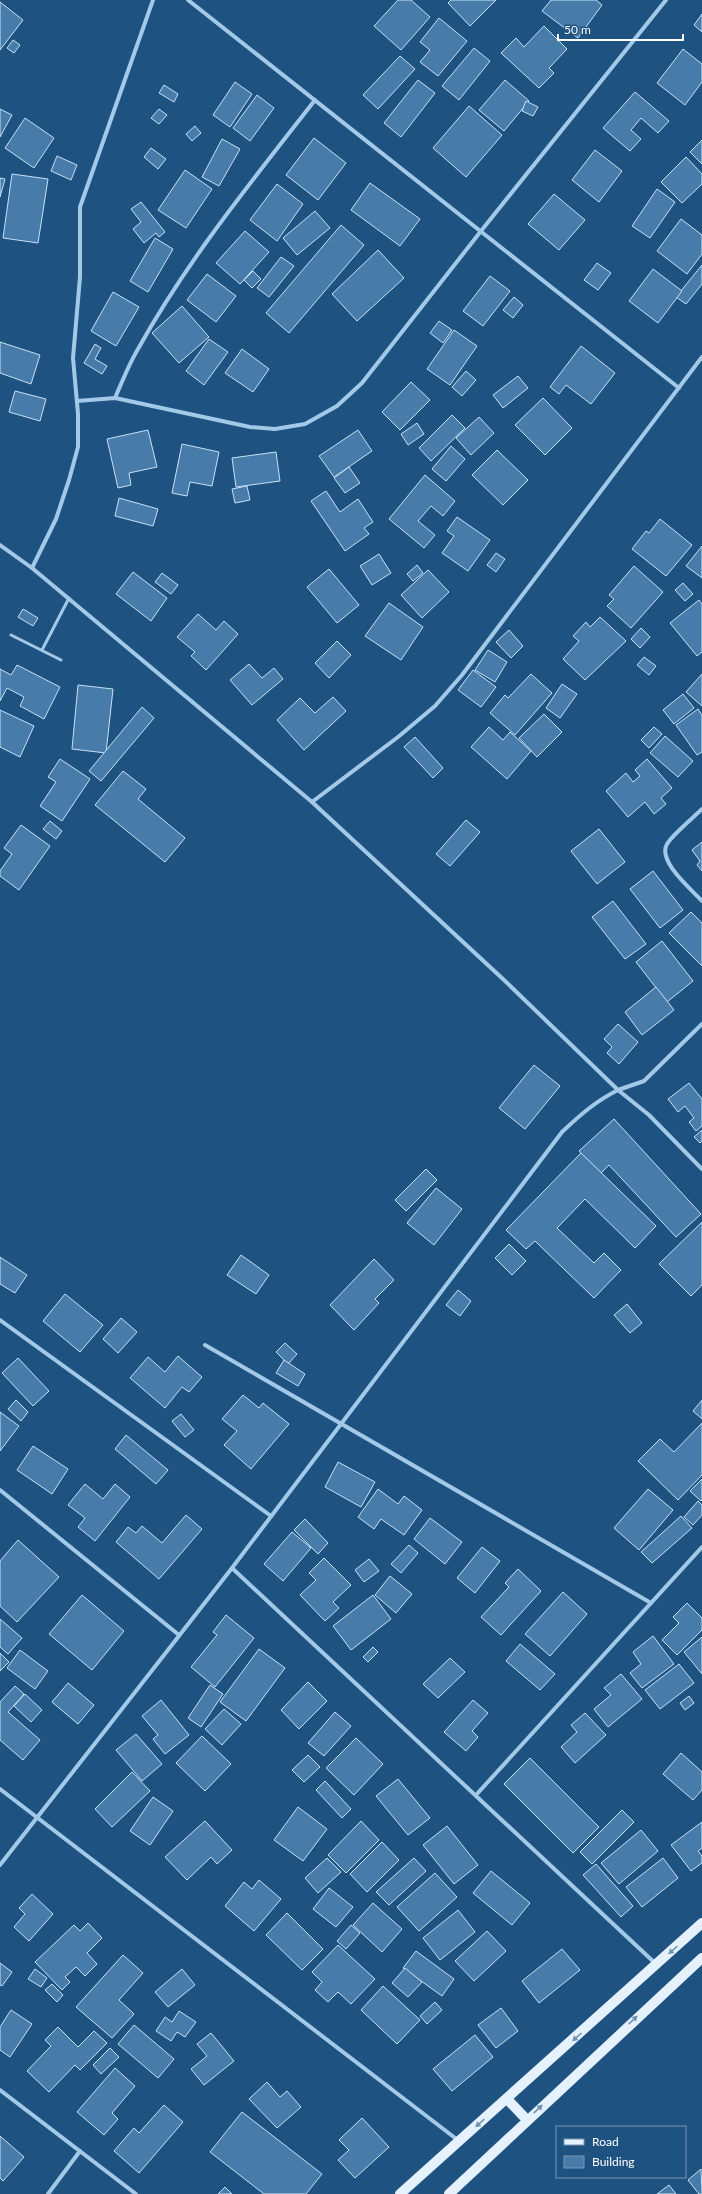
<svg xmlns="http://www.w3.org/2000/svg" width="702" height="2194" viewBox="0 0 702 2194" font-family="Lato,sans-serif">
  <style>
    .building { fill: #477caa; stroke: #c7e1f6 }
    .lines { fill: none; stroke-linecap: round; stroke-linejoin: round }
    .lane { stroke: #a3c9e9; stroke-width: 3 }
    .street { stroke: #a3c9e9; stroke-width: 4 }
    .primary { stroke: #e6f1fe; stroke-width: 10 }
    .oneway { fill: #6e92b2 }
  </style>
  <rect width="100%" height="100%" fill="#1e5280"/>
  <g class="building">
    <path d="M398,0H411L430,17L401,50L374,26Z"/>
    <path d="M451,0H496L470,26L448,3Z"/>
    <path d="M551,0H596L602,5L578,38L542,11Z"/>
    <path d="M0,2L23,20L0,50Z"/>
    <path d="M702,14V32L694,25Z"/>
    <path d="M439,18L467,41L438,76L420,62L430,50L420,42Z"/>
    <path d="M544,26L567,49L549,68L554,73L539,88L501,53L516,38L524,47Z"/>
    <path d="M13,40L20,45L14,53L7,48Z"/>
    <path d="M474,48L490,61L459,100L442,86Z"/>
    <path d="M683,49L702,64V82L685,105L657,83Z"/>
    <path d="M400,56L415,69L378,109L363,95Z"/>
    <path d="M418,80L435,93L401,137L384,123Z"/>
    <path d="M505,80L529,101L504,131L479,110Z"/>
    <path d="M235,82L252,94L230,127L213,115Z"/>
    <path d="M164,85L178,94L174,102L159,93Z"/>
    <path d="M635,92L669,121L658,133L641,118L631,130L641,139L630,151L603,128Z"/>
    <path d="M257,95L274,108L250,141L233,128Z"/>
    <path d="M526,101L538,107L533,116L522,111Z"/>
    <path d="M469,106L502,135L466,177L433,148Z"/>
    <path d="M0,109L12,115L0,137Z"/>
    <path d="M159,109L167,115L159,124L151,118Z"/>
    <path d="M25,118L54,138L34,168L5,148Z"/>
    <path d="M195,126L201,133L192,141L186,134Z"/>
    <path d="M314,138L346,163L318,200L286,175Z"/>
    <path d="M222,139L240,149L219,186L202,177Z"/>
    <path d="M702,140V164L690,152Z"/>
    <path d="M151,148L166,159L158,169L144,157Z"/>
    <path d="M595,150L622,171L599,202L572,180Z"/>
    <path d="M57,156L77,165L71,180L51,171Z"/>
    <path d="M686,157L702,174V184L682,203L661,182Z"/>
    <path d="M185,170L212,189L186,228L158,210Z"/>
    <path d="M12,174L48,179L38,243L3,238Z"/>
    <path d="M0,178L5,179L0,197Z"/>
    <path d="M370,183L420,219L400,246L351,210Z"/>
    <path d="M277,184L303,204L277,241L250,220Z"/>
    <path d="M657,189L675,202L650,238L632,226Z"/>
    <path d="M554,194L585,220L559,250L528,224Z"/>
    <path d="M141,202L165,232L159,237L156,233L144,243L133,229L141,222L131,209Z"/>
    <path d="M315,211L330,228L297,255L283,238Z"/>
    <path d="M681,219L702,235V254L687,274L657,251Z"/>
    <path d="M341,225L364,245L289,333L266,313Z"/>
    <path d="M245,231L269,252L240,284L216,263Z"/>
    <path d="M155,238L173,249L148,292L130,281Z"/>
    <path d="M378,250L404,278L357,321L332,294Z"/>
    <path d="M281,257L294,266L269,297L257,288Z"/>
    <path d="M597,263L611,273L598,290L584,280Z"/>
    <path d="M702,265V284L686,304L676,297Z"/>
    <path d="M653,269L682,291L658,323L629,301Z"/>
    <path d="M253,271L261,279L252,288L244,280Z"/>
    <path d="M207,274L236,296L216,322L187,300Z"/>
    <path d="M490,276L510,291L483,326L463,311Z"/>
    <path d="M113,292L139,307L116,346L91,331Z"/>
    <path d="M514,297L523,305L513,318L503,310Z"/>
    <path d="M182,306L209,337L179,363L152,333Z"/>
    <path d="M439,321L452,330L443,343L430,333Z"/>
    <path d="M454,330L477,346L450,385L427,369Z"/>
    <path d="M209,339L228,352L204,385L186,371Z"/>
    <path d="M0,342L40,355L31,384L0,373Z"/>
    <path d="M95,344L101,348L95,359L107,366L102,374L84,363Z"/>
    <path d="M581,346L615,373L591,404L566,385L559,394L550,387Z"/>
    <path d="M242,349L269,369L253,392L225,373Z"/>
    <path d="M466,371L476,380L462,396L452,387Z"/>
    <path d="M518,376L528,388L503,408L493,395Z"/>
    <path d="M411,382L430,400L400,430L382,412Z"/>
    <path d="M15,391L46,399L40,421L9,412Z"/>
    <path d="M543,398L572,428L545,455L515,425Z"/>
    <path d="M452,415L465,428L431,461L419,448Z"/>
    <path d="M479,417L494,433L471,455L456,438Z"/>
    <path d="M417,423L424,434L408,445L401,434Z"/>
    <path d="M148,430L157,467L129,473L131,485L118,488L107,439Z"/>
    <path d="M358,430L372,451L334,477L319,456Z"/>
    <path d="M182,444L219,452L212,486L190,482L187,496L172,493Z"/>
    <path d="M451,446L465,459L446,481L432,469Z"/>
    <path d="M497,450L528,480L503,505L472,475Z"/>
    <path d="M276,452L280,481L236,487L232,458Z"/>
    <path d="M349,467L360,483L345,493L334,478Z"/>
    <path d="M425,475L455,501L443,516L431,506L418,521L435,535L424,548L389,519Z"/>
    <path d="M247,486L250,500L235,503L232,489Z"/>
    <path d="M326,491L340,512L358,499L373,522L364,528L369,534L345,551L311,501Z"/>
    <path d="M119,498L158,509L153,526L115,516Z"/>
    <path d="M457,517L490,540L468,571L442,553L454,536L447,531Z"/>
    <path d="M660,519L692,545L666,576L632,549L646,531L649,533Z"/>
    <path d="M702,546V578L686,566Z"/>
    <path d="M496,553L505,559L496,572L487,565Z"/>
    <path d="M379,554L391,573L372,585L360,566Z"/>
    <path d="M417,565L423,573L413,581L407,574Z"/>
    <path d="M634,566L663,592L631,628L607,606L614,599L609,595Z"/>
    <path d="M329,569L359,605L337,623L307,587Z"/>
    <path d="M428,570L449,592L422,618L401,595Z"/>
    <path d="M133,572L167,598L151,621L116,594Z"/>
    <path d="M162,573L178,585L171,594L155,582Z"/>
    <path d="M683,583L693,594L685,601L675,590Z"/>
    <path d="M699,600L702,604V652L697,656L670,623Z"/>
    <path d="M389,603L423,627L401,660L365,636Z"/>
    <path d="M23,609L38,618L33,626L18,617Z"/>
    <path d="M198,614L216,630L224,621L238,634L206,670L191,656L195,652L177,637Z"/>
    <path d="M600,617L626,641L585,680L563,659L579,641L573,636L586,622L590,627Z"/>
    <path d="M641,628L650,637L640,648L631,639Z"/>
    <path d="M509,630L523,646L511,658L496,642Z"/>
    <path d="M337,641L351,655L329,678L315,663Z"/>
    <path d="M488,650L507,662L495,682L475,670Z"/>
    <path d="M644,657L656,666L649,675L637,665Z"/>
    <path d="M249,664L262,678L274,668L283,679L252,705L230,680Z"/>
    <path d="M17,665L60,687L44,719L20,706L24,697L7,688L0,701V669L11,675Z"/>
    <path d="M473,670L496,687L481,707L458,690Z"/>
    <path d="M531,674L552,693L515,735L490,713L505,695L508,698Z"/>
    <path d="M702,674V706L686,692Z"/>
    <path d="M562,684L577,694L560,718L546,708Z"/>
    <path d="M78,685L113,689L106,753L72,749Z"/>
    <path d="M683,694L694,708L674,724L663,710Z"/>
    <path d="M333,697L346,711L304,750L277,720L300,698L315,713Z"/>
    <path d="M142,707L154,718L101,781L89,771Z"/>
    <path d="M698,709L702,715V752L697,755L676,725Z"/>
    <path d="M0,710L34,726L20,757L0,747Z"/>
    <path d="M544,714L562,732L537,757L519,738Z"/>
    <path d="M489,727L503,740L510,732L531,751L507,779L471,747Z"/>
    <path d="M654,727L662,734L649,748L641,740Z"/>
    <path d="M665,736L693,761L678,777L650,753Z"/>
    <path d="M415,737L443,768L433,778L404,747Z"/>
    <path d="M60,759L90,779L62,821L40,806L56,782L48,777Z"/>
    <path d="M647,759L672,788L661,798L666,804L654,814L645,802L628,817L606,791L626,773L633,782L640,776L635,770Z"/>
    <path d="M123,771L146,789L138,799L185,838L165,862L95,805Z"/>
    <path d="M466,820L480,832L450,866L436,854Z"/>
    <path d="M50,821L62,831L56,839L43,829Z"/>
    <path d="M21,825L50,846L19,890L0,876V871L12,854L4,848Z"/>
    <path d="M599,829L625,862L597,884L571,851Z"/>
    <path d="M702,842V871L697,865L700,861L692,850Z"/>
    <path d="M653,871L683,910L660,928L630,889Z"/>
    <path d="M613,901L646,944L625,959L592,917Z"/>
    <path d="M691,912L702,923V966L669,933Z"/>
    <path d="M662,941L693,981L667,1002L636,962Z"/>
    <path d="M656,987L674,1010L642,1035L625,1012Z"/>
    <path d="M618,1024L638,1042L619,1064L607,1053L612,1047L604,1039Z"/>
    <path d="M534,1065L560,1086L525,1129L499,1108Z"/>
    <path d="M689,1083L702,1099V1126L696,1131L689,1122L694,1118L685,1106L678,1112L668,1099Z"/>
    <path d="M614,1119L701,1214L676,1237L609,1165L600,1174L579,1151Z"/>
    <path d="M702,1130V1141L700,1143L694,1137Z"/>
    <path d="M581,1153L656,1226L635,1248L585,1199L557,1228L594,1263L604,1253L621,1270L594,1298L535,1241L526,1249L506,1230Z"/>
    <path d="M426,1169L437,1180L406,1211L395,1200Z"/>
    <path d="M436,1188L462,1209L434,1245L407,1223Z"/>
    <path d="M702,1222V1285L691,1296L659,1264Z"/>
    <path d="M509,1244L526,1261L512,1275L495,1258Z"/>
    <path d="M241,1255L269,1275L256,1294L227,1275Z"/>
    <path d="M0,1257L27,1275L15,1293L0,1284Z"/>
    <path d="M374,1259L394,1280L375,1299L379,1303L354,1330L330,1305Z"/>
    <path d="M458,1290L471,1301L460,1316L446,1305Z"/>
    <path d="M65,1294L103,1325L80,1352L43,1321Z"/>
    <path d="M627,1304L642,1323L630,1333L614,1315Z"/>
    <path d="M121,1318L137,1332L118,1353L103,1339Z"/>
    <path d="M285,1343L297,1354L288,1364L276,1352Z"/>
    <path d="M178,1356L202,1377L189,1392L182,1387L165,1408L130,1378L148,1357L165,1372Z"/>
    <path d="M18,1358L49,1391L33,1406L2,1373Z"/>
    <path d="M284,1360L305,1374L298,1386L276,1373Z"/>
    <path d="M243,1395L259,1408L263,1403L289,1424L251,1469L224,1445L237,1431L222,1419Z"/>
    <path d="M16,1400L28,1412L21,1421L8,1409Z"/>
    <path d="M702,1400V1419L693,1411Z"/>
    <path d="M0,1412L19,1426L0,1451Z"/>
    <path d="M181,1414L194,1430L185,1437L172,1421Z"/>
    <path d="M702,1423V1475L678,1500L638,1461L660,1439L674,1452Z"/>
    <path d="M126,1435L168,1470L156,1484L115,1449Z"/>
    <path d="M33,1446L68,1469L52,1494L17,1470Z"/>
    <path d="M338,1462L375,1482L361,1507L325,1487Z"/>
    <path d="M702,1479V1500L701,1501L690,1491Z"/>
    <path d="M85,1484L103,1499L115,1484L130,1497L95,1541L78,1527L85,1518L68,1505Z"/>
    <path d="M378,1489L398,1504L404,1496L422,1510L404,1535L381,1519L374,1529L358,1517Z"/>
    <path d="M648,1489L673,1510L639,1550L614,1528Z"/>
    <path d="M698,1501L702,1505V1515L693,1525L684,1517Z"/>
    <path d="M186,1515L202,1529L159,1579L116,1542L128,1527L136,1533L142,1526L162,1543Z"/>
    <path d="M681,1516L692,1528L652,1563L641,1552Z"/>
    <path d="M430,1518L462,1542L445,1564L414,1539Z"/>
    <path d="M305,1519L328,1543L318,1554L294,1530Z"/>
    <path d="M292,1532L311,1548L283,1581L264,1564Z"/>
    <path d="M18,1540L59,1577L17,1622L0,1606V1561Z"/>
    <path d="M409,1545L418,1553L401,1573L391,1564Z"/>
    <path d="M482,1547L500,1561L475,1593L457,1578Z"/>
    <path d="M324,1558L351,1585L333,1602L339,1608L325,1621L300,1595L316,1580L309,1573Z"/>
    <path d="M369,1559L379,1571L364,1582L355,1570Z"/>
    <path d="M518,1569L541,1591L501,1635L481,1617L509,1587L505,1583Z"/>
    <path d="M390,1576L412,1594L396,1613L375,1595Z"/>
    <path d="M563,1592L587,1614L550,1656L525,1634Z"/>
    <path d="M82,1595L124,1631L92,1670L49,1634Z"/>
    <path d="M373,1595L391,1619L351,1650L333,1626Z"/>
    <path d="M687,1603L702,1618V1630L677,1655L662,1640L679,1623L673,1617Z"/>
    <path d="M226,1615L254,1638L215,1687L191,1667L217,1635L213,1632Z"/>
    <path d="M0,1619L22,1638L8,1654L0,1647Z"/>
    <path d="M653,1636L674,1664L642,1688L630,1673L641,1664L633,1652Z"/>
    <path d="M702,1637V1674L684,1652Z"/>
    <path d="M520,1644L555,1674L540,1690L506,1661Z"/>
    <path d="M373,1647L378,1652L368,1662L363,1657Z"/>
    <path d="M259,1649L285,1668L246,1721L220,1702Z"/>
    <path d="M20,1650L48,1671L35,1689L7,1668Z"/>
    <path d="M0,1653L9,1662L0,1671Z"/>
    <path d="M450,1658L465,1672L438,1698L423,1684Z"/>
    <path d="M679,1664L694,1683L660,1709L645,1690Z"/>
    <path d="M621,1674L642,1699L608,1727L594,1709L611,1695L604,1688Z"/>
    <path d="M308,1682L327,1701L299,1729L281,1710Z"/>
    <path d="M68,1683L94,1705L78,1724L52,1702Z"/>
    <path d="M210,1685L223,1694L201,1727L188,1718Z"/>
    <path d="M15,1686L24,1694L8,1712L40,1740L23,1760L0,1740V1702Z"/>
    <path d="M25,1694L42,1710L31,1722L14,1706Z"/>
    <path d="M689,1696L694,1703L685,1710L680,1703Z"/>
    <path d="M161,1700L189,1735L165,1754L153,1739L158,1735L142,1716Z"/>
    <path d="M473,1700L488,1713L472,1731L478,1737L466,1751L444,1732Z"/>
    <path d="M224,1709L241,1724L222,1745L205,1729Z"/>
    <path d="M335,1712L351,1726L324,1756L308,1743Z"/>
    <path d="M585,1713L606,1735L575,1763L561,1747L577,1732L571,1725Z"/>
    <path d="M136,1734L162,1764L142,1781L116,1750Z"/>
    <path d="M202,1736L231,1764L205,1791L176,1763Z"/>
    <path d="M356,1738L383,1764L354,1795L326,1768Z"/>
    <path d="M681,1753L702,1772V1790L693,1800L663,1774Z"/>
    <path d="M308,1755L320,1767L304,1782L292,1770Z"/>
    <path d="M530,1758L599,1827L573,1853L504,1784Z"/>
    <path d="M132,1772L150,1791L112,1827L95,1809Z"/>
    <path d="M398,1779L430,1818L408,1835L376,1796Z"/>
    <path d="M325,1781L351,1809L342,1818L316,1790Z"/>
    <path d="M153,1797L173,1811L150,1845L130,1831Z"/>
    <path d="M298,1807L327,1829L303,1861L274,1840Z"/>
    <path d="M622,1810L634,1822L592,1864L580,1852Z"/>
    <path d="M205,1821L232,1850L217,1864L211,1857L187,1880L165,1857Z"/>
    <path d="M361,1821L379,1840L346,1873L328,1855Z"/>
    <path d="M702,1822V1848L698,1851L702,1856V1863L691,1871L671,1845Z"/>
    <path d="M447,1826L478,1865L454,1884L423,1845Z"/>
    <path d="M641,1830L658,1851L619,1884L601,1863Z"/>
    <path d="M382,1842L399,1860L367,1892L350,1874Z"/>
    <path d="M327,1858L341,1872L318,1893L305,1878Z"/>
    <path d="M414,1858L426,1871L389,1905L376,1892Z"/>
    <path d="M663,1858L678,1878L642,1907L626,1887Z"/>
    <path d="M596,1864L633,1906L621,1917L583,1875Z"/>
    <path d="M491,1871L530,1903L512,1925L473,1893Z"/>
    <path d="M435,1873L457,1897L419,1931L397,1907Z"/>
    <path d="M259,1880L281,1899L254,1931L225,1906L244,1882L252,1889Z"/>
    <path d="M329,1888L353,1907L336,1927L313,1909Z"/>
    <path d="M32,1894L53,1914L29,1941L14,1927L25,1914L19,1908Z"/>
    <path d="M373,1903L402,1929L382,1952L353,1925Z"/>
    <path d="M458,1910L475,1932L440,1960L423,1938Z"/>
    <path d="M287,1913L323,1949L302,1970L266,1935Z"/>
    <path d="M88,1923L102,1938L87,1953L97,1964L85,1976L76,1967L65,1977L70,1982L62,1990L35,1962L74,1925L80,1931Z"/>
    <path d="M351,1925L360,1933L346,1949L337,1941Z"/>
    <path d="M487,1931L506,1951L474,1981L455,1961Z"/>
    <path d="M338,1945L375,1979L351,2004L338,1992L328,2002L315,1990L322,1982L312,1972Z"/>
    <path d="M562,1949L580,1970L539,2003L522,1981Z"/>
    <path d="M416,1951L454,1979L442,1996L403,1968Z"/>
    <path d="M123,1955L143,1973L119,2000L134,2014L112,2038L76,2007Z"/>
    <path d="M0,1963L12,1972L2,1986L0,1985Z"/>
    <path d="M405,1968L422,1982L408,1997L392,1983Z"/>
    <path d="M35,1969L47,1978L41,1987L28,1979Z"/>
    <path d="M182,1969L195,1985L168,2007L155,1992Z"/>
    <path d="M52,1984L63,1995L57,2002L45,1990Z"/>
    <path d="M383,1986L420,2020L397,2044L361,2010Z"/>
    <path d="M435,2002L442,2010L427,2024L420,2016Z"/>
    <path d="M501,2008L518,2031L496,2048L478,2025Z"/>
    <path d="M11,2010L32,2024L10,2057L0,2050V2027Z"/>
    <path d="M179,2011L196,2022L185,2037L177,2032L171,2041L156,2031L165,2017L172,2022Z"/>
    <path d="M134,2025L174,2059L158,2078L118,2044Z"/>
    <path d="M58,2027L78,2047L94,2031L107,2043L80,2070L75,2065L49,2092L27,2071L51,2046L45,2040Z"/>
    <path d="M211,2033L234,2061L204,2085L191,2069L207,2056L197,2044Z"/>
    <path d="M475,2035L493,2057L452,2091L433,2069Z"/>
    <path d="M110,2048L119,2057L101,2074L93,2065Z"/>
    <path d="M115,2068L135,2086L112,2113L118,2119L104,2135L77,2112Z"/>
    <path d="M267,2082L280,2097L287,2091L301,2107L277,2128L249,2099Z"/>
    <path d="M164,2105L183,2122L139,2173L114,2151L134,2128L139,2133Z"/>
    <path d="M242,2112L322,2174L306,2194H264L210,2152Z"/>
    <path d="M362,2118L389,2147L355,2178L338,2160L349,2150L339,2140Z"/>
    <path d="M0,2136L24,2157L3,2181L0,2178Z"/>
    <path d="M701,2169L702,2194H699L688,2180Z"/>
    <path d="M669,2185L676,2194H657Z"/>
    <path d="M225,2187L232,2194H218Z"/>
  </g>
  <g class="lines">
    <g class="lane">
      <path d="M11,635L61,660"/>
      <path d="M42,650L69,598"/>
    </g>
    <g class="street">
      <path d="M188,0L679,388"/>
      <path d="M115,398C122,382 129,364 138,349C188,259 252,181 315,100"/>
      <path d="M77,401L115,398L250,427L275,429L305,424L337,406L362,383L481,231L666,0"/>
      <path d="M0,545L32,568L312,802L398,737L435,706L462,675L702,357"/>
      <path d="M32,568L56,519L69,480L78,447V414L73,358L80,277V207L153,0"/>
      <path d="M702,809C694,817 672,835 667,844C657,861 691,889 702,901"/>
      <path d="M702,1024L644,1081L618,1090L649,1115L702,1169"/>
      <path d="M0,1320L271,1516"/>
      <path d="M205,1345L651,1603"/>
      <path d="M0,1490L179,1635"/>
      <path d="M232,1568L656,1964"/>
      <path d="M0,1789L459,2141"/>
      <path d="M476,1795L702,1547"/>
      <path d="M0,1865L232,1568L562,1132C580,1115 596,1101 618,1090L504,980L312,802"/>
      <path d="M0,2090L136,2194"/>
      <path d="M48,2194L80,2151"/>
    </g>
    <g class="primary">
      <path d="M507,2099L527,2120"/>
      <path d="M400,2194L702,1923"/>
      <path d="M449,2194L702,1958"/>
    </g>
  </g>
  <defs><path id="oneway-solid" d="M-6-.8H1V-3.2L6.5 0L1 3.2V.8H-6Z"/></defs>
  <g class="oneway">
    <use href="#oneway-solid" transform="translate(673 1950) rotate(138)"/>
    <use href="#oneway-solid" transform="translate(633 2020) rotate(-43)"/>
    <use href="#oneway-solid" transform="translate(577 2037) rotate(138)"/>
    <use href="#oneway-solid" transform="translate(538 2109) rotate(-43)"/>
    <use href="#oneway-solid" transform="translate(480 2123) rotate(138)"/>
  </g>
  <rect x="556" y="2126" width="130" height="52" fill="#1e5280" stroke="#7897b3"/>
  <rect x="564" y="2139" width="20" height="6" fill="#e6f1fe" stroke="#7897b3"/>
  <text x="592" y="2146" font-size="12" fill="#ffffff">Road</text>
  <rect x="564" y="2156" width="20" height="12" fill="#477caa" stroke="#7897b3"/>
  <text x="592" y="2166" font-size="12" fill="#ffffff">Building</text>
  <path d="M558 34v6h125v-6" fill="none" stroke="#ffffff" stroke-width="2"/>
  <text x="564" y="34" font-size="12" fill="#ffffff" stroke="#1e5280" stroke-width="3" paint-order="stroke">50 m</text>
</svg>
